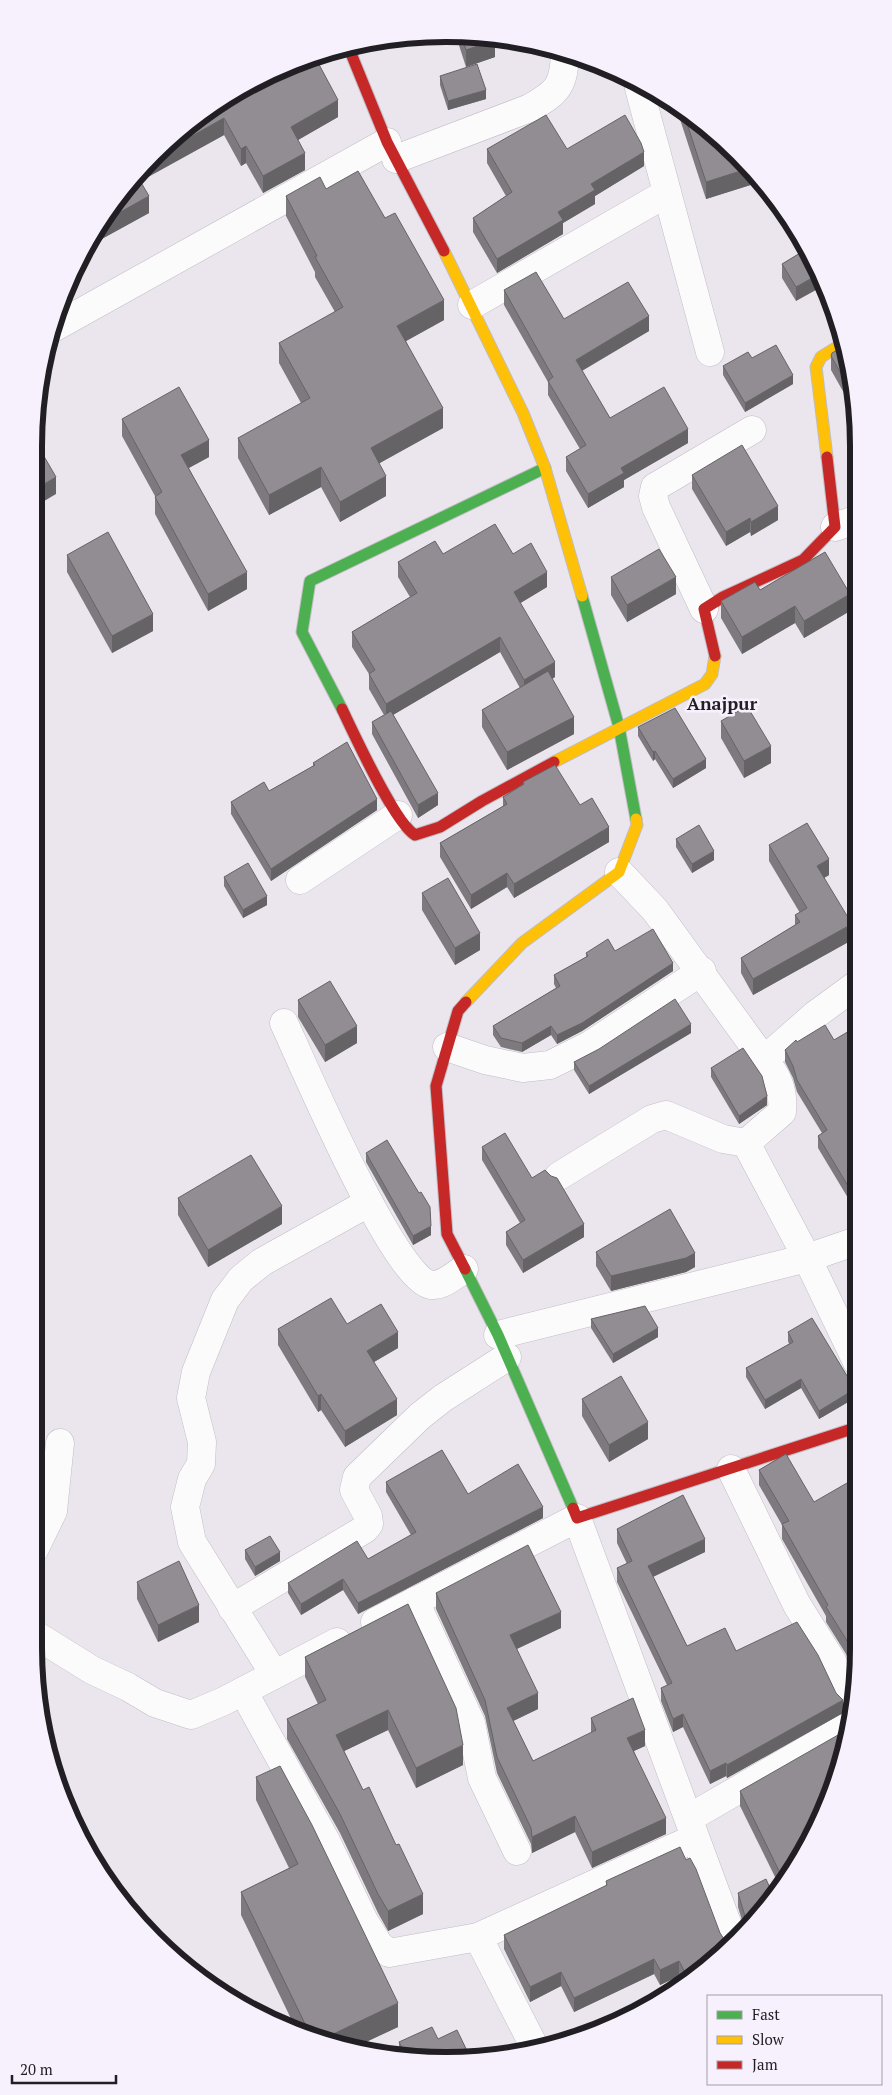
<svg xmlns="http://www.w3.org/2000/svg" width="892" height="2095" viewBox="0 0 892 2095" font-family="'PT Serif',serif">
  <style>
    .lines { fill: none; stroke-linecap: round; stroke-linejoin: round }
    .street-casing { stroke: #c0bdc3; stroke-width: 29 }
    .fast-casing { stroke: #c0bdc3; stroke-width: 13 }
    .slow-casing { stroke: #c0bdc3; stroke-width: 13 }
    .jam-casing { stroke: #c0bdc3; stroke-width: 13 }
    .street { stroke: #fcfbfc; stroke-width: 28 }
    .fast { stroke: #4caf50; stroke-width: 11 }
    .slow { stroke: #ffc107; stroke-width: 11 }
    .jam { stroke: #c62828; stroke-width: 11 }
    .wall { fill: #7e797e }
    .shaded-wall { fill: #666366 }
    .building { fill: #928d92; stroke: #666366 }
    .labels { text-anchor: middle; stroke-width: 5; stroke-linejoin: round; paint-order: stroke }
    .quarter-label { font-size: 18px; font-weight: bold; fill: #211e24; stroke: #f7f1fd }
    .rim { fill: none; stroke: #211e24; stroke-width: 6 }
  </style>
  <rect width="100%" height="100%" fill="#ebe6ee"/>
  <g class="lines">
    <defs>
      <g id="street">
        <path d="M639,88L710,352"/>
        <path d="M396,159L530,108C558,92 564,86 565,52"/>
        <path d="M472,305L667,193"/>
        <path d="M53,328L387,142"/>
        <path d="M835,527L855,520"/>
        <path d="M704,609L656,507L653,496L655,487L752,430"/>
        <path d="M619,872L655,910L764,1060"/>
        <path d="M300,880L398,815"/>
        <path d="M284,1023C302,1062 395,1281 431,1285C443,1286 455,1275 464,1269"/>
        <path d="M447,1047L485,1060L523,1068L550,1065L590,1045L702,971"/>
        <path d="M746,1143L782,1112C784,1091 778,1076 764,1060L815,1015L856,985"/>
        <path d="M559,1176L652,1119L666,1115L723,1139L746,1143L807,1258L857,1362"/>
        <path d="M498,1335L807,1258L857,1241"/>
        <path d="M731,1469L797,1605L832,1661L850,1699"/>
        <path d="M34,1550L53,1511L60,1443"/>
        <path d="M415,1601L471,1723L482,1778L517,1851"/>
        <path d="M232,1608L365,1529L369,1524L368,1516L354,1490L357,1477L420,1416L443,1398L507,1357"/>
        <path d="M375,1622L577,1518L734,1942"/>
        <path d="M34,1634L92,1670L128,1687L155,1703L191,1715L224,1701L337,1642"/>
        <path d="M274,1674L192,1542L185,1507L192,1479L201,1464L202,1442L191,1398L196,1372L225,1300L241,1279L262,1262L368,1203"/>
        <path d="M243,1691L326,1841L364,1921L379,1945L389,1953L478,1937L695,1838"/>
        <path d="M689,1818L845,1728"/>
        <path d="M478,1937L536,2050"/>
      </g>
      <g id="fast">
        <path d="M582,596L619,727L636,819"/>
        <path d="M342,709L302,632L310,581L545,468"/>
        <path d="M465,1269L498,1335L573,1508"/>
      </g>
      <g id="slow">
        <path d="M444,251L523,413L545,468L582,596"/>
        <path d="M827,457L816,367L821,357L842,344"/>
        <path d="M554,762L705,684L712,674L715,656"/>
        <path d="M466,1002L522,943L619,872L637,825L636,819"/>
      </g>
      <g id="jam">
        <path d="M348,46L387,142L444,251"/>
        <path d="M715,656L704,609L723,597L803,560L835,527L827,457"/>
        <path d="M342,709C355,736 394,822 415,835L440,827L482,801L554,762"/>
        <path d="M465,1269L447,1234L436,1086L458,1011L466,1002"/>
        <path d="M573,1508L577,1518L858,1427"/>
      </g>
    </defs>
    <use href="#street" class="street-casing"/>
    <use href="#fast" class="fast-casing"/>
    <use href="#slow" class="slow-casing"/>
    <use href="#jam" class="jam-casing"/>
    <use href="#street" class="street"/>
    <use href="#fast" class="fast"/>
    <use href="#slow" class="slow"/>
    <use href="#jam" class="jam"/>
  </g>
  <g class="wall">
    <path d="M456,36L494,37L495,57L466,67Z"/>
    <path d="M440,76L486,99L448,110L440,85Z"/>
    <path d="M676,107L697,119L760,182L706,199Z"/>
    <path d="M338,117L298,140L305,170L263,193L246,163L241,166L224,135L141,181L149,213L98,241L94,233L136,174L195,119Z"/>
    <path d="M487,149H567L644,166L595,196V204L563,223V234L497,273L473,232V218L506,196L487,163Z"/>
    <path d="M326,189L385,218L444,320L406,341L443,428L379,463L386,496L340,522L321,487L269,515L238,458V438L301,403L279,363V343L335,312L315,277V272L286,216V196Z"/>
    <path d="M805,250L796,301L782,278V264Z"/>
    <path d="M504,290L564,319L649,331L582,371L610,418L688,443L624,480V487L588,508L566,471V457L580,449L548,395V382L504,305Z"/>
    <path d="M831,356L855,392L853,409L831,370Z"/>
    <path d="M752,358L793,384L745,412L723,375V366Z"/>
    <path d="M122,419L209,457L189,468L247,589L208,611L155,514V496L122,436Z"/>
    <path d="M692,475L778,520L751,536L750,532L726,546L692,489Z"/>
    <path d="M443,554H513L547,587L520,603L555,677L552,679L574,734L507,770L482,727V710L520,688L500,652L393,715L438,805L418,818L372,734V722L384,715L369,689V674L352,647V632L410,597L398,577V562Z"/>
    <path d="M67,555L153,631L112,653L67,572Z"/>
    <path d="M611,577L676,594L627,622L611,595Z"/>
    <path d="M760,590L850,611L804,638L795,623L742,654L721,618V601Z"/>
    <path d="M721,721L771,763L744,778L721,738Z"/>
    <path d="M638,727L706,768L673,788L655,759L653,761L638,736Z"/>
    <path d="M313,763L377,810L271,881L231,814V802L269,791L313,766Z"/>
    <path d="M523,782L580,805L609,842L514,898L507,887L471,909L440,857V843L503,806V797L523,784Z"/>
    <path d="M676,839L714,860L692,873L676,847Z"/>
    <path d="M769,845L829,875L824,878L852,940L753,995L741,973V958L795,925V915L800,913L769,861Z"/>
    <path d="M224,877L267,905L243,918L224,886Z"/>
    <path d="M422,893L480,950L455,965L422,910Z"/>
    <path d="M615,951L673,971L582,1031L557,1044L551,1035L522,1052L501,1047L493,1035V1026L556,988L554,984V975L586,957V953Z"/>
    <path d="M298,1000L357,1043L325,1062L298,1017Z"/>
    <path d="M856,1027L857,1213L818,1148V1136L822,1133L797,1092L793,1078L785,1062V1050L797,1042L834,1040Z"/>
    <path d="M691,1033L589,1094L574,1070V1062Z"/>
    <path d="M711,1068L767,1105L739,1124L711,1077Z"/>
    <path d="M482,1147L584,1237L523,1273L506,1245V1232L520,1223L482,1160Z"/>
    <path d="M366,1153L419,1193L431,1235L413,1245L366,1162Z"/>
    <path d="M178,1198L282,1224L208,1267L178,1215Z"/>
    <path d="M596,1252L695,1267L686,1272L611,1291L596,1266Z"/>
    <path d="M591,1319L658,1337L613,1363L591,1328Z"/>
    <path d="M347,1324L398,1348L374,1362L397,1415L345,1447L321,1410L318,1412L278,1345V1329Z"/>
    <path d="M788,1332L855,1398L819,1419L801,1388L765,1409L746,1377V1368L789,1344L788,1341Z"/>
    <path d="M582,1399L648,1439L609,1462L582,1416Z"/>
    <path d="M786,1454L858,1649L854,1673L846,1654L826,1622V1616L782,1539V1525L759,1485V1470Z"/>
    <path d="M386,1482L468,1494L543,1518L358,1614L343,1590L301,1615L288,1593V1583L368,1559L411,1535L386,1492Z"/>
    <path d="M617,1529L705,1552L653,1577L687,1646L736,1651L843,1713L727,1778L726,1776L710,1784L683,1727L673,1732L661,1701V1688L667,1685L617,1582V1568L627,1564L617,1543Z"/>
    <path d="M245,1550L280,1561L255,1576L245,1559Z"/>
    <path d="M137,1582L199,1622L158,1642L137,1599Z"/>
    <path d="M436,1593L561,1628L517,1649L538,1709L513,1721L533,1761L591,1733V1718L645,1746L634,1751L666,1834L592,1868L575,1832L532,1853L531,1844L497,1773L485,1716L436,1609Z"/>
    <path d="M408,1604L463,1765L416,1788L388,1730L344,1751L423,1914L388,1931L378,1913L340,1833L287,1739V1719L318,1704L305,1677V1657Z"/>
    <path d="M256,1777L398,2027L353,2048L295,2027L241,1915V1892L289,1868L256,1800Z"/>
    <path d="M836,1782L780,1887L740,1806V1791Z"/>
    <path d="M606,1881L718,1959L683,1984L679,1976L660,1985L654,1974L574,2012L561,1986L530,2002L504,1949V1935L606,1886Z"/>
    <path d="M738,1893L773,1900L745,1930L738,1907Z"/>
    <path d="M438,2039L446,2061L401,2057L399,2054V2042Z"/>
  </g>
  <g class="shaded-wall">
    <path d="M495,40V57L466,67V50Z"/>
    <path d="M486,90V99L448,110V101Z"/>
    <path d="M338,100V117L291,144V127Z"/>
    <path d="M224,118V135L133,185L136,174L155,157Z"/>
    <path d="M246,146V163L241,166V149Z"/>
    <path d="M644,152V166L595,196V204L563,223V234L497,273V259L591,184Z"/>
    <path d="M305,153V170L263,193V176Z"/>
    <path d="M747,169L760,182L706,199V182Z"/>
    <path d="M149,196V213L98,241V227L101,223Z"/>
    <path d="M819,274L825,285L796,301V287Z"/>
    <path d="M444,300V320L397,346V326Z"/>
    <path d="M649,316V331L576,374V360Z"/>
    <path d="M793,375V384L745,412V403Z"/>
    <path d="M855,394V408L853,409V395Z"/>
    <path d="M443,408V428L371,468V448Z"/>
    <path d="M688,429V443L624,480V487L588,508V494L621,468Z"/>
    <path d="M209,440V457L181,472V455Z"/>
    <path d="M321,467V487L269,515V495Z"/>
    <path d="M386,476V496L340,522V502Z"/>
    <path d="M56,477V494L34,507V490Z"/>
    <path d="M778,506V520L751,536V522Z"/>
    <path d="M750,518V532L726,546V532Z"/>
    <path d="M247,572V589L208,611V594Z"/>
    <path d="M547,572V587L514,607V592Z"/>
    <path d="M676,577V594L627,622V605Z"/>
    <path d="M850,594V611L804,638V621Z"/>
    <path d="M795,606V623L742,654V637Z"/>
    <path d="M153,614V631L112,653V636Z"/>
    <path d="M500,637V652L386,719V704Z"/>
    <path d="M555,662V677L524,695V680Z"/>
    <path d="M574,717V734L507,770V752Z"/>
    <path d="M771,746V763L744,778V761Z"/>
    <path d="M655,751V759L653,761V752Z"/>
    <path d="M706,759V768L673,788V779Z"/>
    <path d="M438,793V805L418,818V805Z"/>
    <path d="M377,799V810L271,881V869Z"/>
    <path d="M609,827V842L514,898V884Z"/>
    <path d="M714,851V860L692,873V864Z"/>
    <path d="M829,859V875L817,882V866Z"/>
    <path d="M507,873V887L471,909V895Z"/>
    <path d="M267,896V905L243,918V910Z"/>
    <path d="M852,924V940L753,995V979Z"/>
    <path d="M480,933V950L455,965V948Z"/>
    <path d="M673,963V971L582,1031L557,1044V1035Z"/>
    <path d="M691,1024V1033L589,1094V1086Z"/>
    <path d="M357,1026V1043L325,1062V1045Z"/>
    <path d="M551,1026V1035L522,1052V1043Z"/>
    <path d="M767,1096V1105L739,1124V1116Z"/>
    <path d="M282,1206V1224L208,1267V1250Z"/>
    <path d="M584,1224V1237L523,1273V1260Z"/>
    <path d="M431,1226V1235L413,1245V1236Z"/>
    <path d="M695,1253V1267L686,1272L611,1291V1276Z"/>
    <path d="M658,1328V1337L613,1363V1354Z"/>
    <path d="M398,1332V1348L367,1366V1351Z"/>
    <path d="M801,1379V1388L765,1409V1400Z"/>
    <path d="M855,1389V1398L819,1419V1411Z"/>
    <path d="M321,1394V1410L318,1412V1396Z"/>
    <path d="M397,1399V1415L345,1447V1431Z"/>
    <path d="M648,1422V1439L609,1462V1445Z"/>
    <path d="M543,1507V1518L358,1614V1603Z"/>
    <path d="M705,1539V1552L648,1579V1566Z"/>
    <path d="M280,1552V1561L255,1576V1567Z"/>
    <path d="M343,1579V1590L301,1615V1604Z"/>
    <path d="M199,1605V1622L158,1642V1625Z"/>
    <path d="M561,1612V1628L510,1652V1635Z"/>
    <path d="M538,1693V1709L507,1724V1708Z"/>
    <path d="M843,1700V1713L727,1778V1765Z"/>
    <path d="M388,1710V1730L336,1755V1735Z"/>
    <path d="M683,1714V1727L673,1732V1719Z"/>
    <path d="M645,1730V1746L627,1754V1738Z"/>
    <path d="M463,1745V1765L416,1788V1768Z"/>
    <path d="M726,1763V1776L710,1784V1771Z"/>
    <path d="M575,1816V1832L532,1853V1837Z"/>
    <path d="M666,1818V1834L592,1868V1852Z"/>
    <path d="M788,1872L781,1884V1875Z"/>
    <path d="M423,1894V1914L388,1931V1911Z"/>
    <path d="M654,1959V1974L574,2012V1998Z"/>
    <path d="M679,1961V1976L660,1985V1970Z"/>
    <path d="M561,1972V1986L530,2002V1987Z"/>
    <path d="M398,2003V2027L353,2048L325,2038Z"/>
  </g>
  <g class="building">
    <path d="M462,36L494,37L495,40L466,50Z"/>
    <path d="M315,57L338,100L291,127L305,153L263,176L246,146L241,149L224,118L155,157L195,119L264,76Z"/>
    <path d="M477,64L486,90L448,101L440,76Z"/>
    <path d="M683,111L697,119L747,169L706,182Z"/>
    <path d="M546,115L567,149L625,115L641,143L644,152L591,184L595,190L558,212L563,220L497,259L473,218L512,192L487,149Z"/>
    <path d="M358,171L385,218L395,213L444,300L397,326L443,408L371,448L386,476L340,502L321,467L269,495L238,438L310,398L279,343L343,307L315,257L317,256L286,196L320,177L326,189Z"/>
    <path d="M136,174L149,196L101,223Z"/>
    <path d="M805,250L819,274L796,287L782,264Z"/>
    <path d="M536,272L564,319L628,282L649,316L576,360L610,418L664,387L688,429L621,468L624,473L588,494L566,457L586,445L548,381L553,377L504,290Z"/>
    <path d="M776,345L793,375L745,403L723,366L748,352L752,358Z"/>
    <path d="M843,347L855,392V394L853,395L831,356L832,353Z"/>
    <path d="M179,387L209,440L181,455L247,572L208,594L155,497L162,492L122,419Z"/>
    <path d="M34,445L35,447L38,446L56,477L34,490Z"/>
    <path d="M742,445L778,506L751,522L750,518L726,532L692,475Z"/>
    <path d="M495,524L513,554L531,543L547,572L514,592L555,662L524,680L500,637L386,704L369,674L375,670L352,632L417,593L398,562L435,541L443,554Z"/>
    <path d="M108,532L153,614L112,636L67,555Z"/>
    <path d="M659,549L676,577L627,605L611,577Z"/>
    <path d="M825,552L850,594L804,621L795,606L742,637L721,601L755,582L760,590Z"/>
    <path d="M548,671L574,717L507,752L482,710Z"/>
    <path d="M747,706L771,746L744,761L721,721Z"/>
    <path d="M675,708L706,759L673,779L655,751L653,752L638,727Z"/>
    <path d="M391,711L438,793L418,805L372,722Z"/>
    <path d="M347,742L377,799L271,869L231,802L264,782L269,791L315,765L313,763Z"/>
    <path d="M555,765L580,805L592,798L609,827L514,884L507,873L471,895L440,843L507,804L503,797L524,784L523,782Z"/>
    <path d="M807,823L829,859L817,866L852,924L753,979L741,958L800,922L795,915L807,908L769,845Z"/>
    <path d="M699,825L714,851L692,864L676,839Z"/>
    <path d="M248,863L267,896L243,910L224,877Z"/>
    <path d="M448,878L480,933L455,948L422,893Z"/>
    <path d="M653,929L673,963L582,1023L557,1035L551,1026L522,1043L501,1038L493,1026L560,986L554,975L588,956L586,953L608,939L615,951Z"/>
    <path d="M330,981L357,1026L325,1045L298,1000Z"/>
    <path d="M675,999L691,1024L589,1086L574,1062L599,1049Z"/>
    <path d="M825,1025L834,1040L856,1027L857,1201L818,1136L827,1130L797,1080L793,1066L785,1050L796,1040L797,1042Z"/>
    <path d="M743,1048L762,1076L767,1096L739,1116L711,1068Z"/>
    <path d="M505,1133L532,1178L545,1170L551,1176L557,1178L584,1224L523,1260L506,1232L525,1220L482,1147Z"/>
    <path d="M387,1140L419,1193L421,1192L430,1207L431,1226L413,1236L366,1153Z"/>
    <path d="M251,1155L282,1206L208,1250L178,1198Z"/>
    <path d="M670,1209L695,1253L686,1258L611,1276L596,1252Z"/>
    <path d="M331,1298L347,1324L381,1304L398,1332L367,1351L397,1399L345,1431L321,1394L318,1396L278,1329Z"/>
    <path d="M645,1306L658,1328L613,1354L591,1319Z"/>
    <path d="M812,1318L855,1389L819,1411L801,1379L765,1400L746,1368L793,1342L788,1332Z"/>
    <path d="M621,1376L648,1422L609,1445L582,1399Z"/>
    <path d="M442,1450L468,1494L518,1464L543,1507L358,1603L343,1579L301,1604L288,1583L357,1541L368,1559L416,1532L386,1482Z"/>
    <path d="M786,1454L814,1502L854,1479L858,1486V1649L856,1662L846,1639L826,1607L828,1605L782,1524L789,1521L759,1470Z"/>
    <path d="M683,1495L705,1539L648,1566L687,1646L725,1628L736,1651L797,1622L818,1655L836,1693L843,1700L727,1765L726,1763L710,1771L683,1714L673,1719L661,1688L672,1683L617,1568L632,1561L617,1529Z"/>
    <path d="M270,1536L280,1552L255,1567L245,1550Z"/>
    <path d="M528,1545L561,1612L510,1635L538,1693L507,1708L533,1761L596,1730L591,1718L633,1698L645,1730L627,1738L666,1818L592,1852L575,1816L532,1837L531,1828L497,1757L485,1700L436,1593Z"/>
    <path d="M179,1561L199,1605L158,1625L137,1582Z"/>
    <path d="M408,1604L456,1708L463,1745L416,1768L388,1710L336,1735L363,1790L369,1787L396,1845L399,1844L423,1894L388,1911L378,1894L340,1814L287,1719L326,1700L305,1657Z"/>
    <path d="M845,1731L836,1782L788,1872L781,1875L740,1791Z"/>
    <path d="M280,1766L312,1825L398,2003L325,2038L309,2032L241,1892L298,1864L256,1777Z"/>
    <path d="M680,1847L686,1860L690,1858L696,1869L720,1933L724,1939L733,1942L718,1959L689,1980L679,1961L660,1970L654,1959L574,1998L561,1972L530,1987L504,1935L607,1885L606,1881Z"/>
    <path d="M766,1879L774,1897L773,1900L748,1926L738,1893Z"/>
    <path d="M432,2027L438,2039L457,2030L471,2059L446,2061L407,2057L399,2042Z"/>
  </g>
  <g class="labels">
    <g class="quarter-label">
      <text x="722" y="710">Anajpur</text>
    </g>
  </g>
  <path d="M0 0H892V2095H0ZM446 42H446A404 404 0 0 1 850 446V1648A404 404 0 0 1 446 2052H446A404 404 0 0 1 42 1648V446A404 404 0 0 1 446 42Z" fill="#f7f1fd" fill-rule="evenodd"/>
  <path class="rim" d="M446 42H446A404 404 0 0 1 850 446V1648A404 404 0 0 1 446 2052H446A404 404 0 0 1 42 1648V446A404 404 0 0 1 446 42Z"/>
  <rect x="707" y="1995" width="175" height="90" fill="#f7f1fd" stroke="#a19da6"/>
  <rect x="717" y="2011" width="25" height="8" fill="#4caf50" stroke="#a19da6"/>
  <text x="752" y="2020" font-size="15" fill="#211e24">Fast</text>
  <rect x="717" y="2036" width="25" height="8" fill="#ffc107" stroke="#a19da6"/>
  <text x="752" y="2045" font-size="15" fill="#211e24">Slow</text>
  <rect x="717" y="2061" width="25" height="8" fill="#c62828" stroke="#a19da6"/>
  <text x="752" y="2070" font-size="15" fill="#211e24">Jam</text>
  <path d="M12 2075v8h104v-8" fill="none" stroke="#211e24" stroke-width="2.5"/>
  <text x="20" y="2075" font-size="15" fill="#211e24" stroke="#f7f1fd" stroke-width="4" paint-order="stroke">20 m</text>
</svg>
